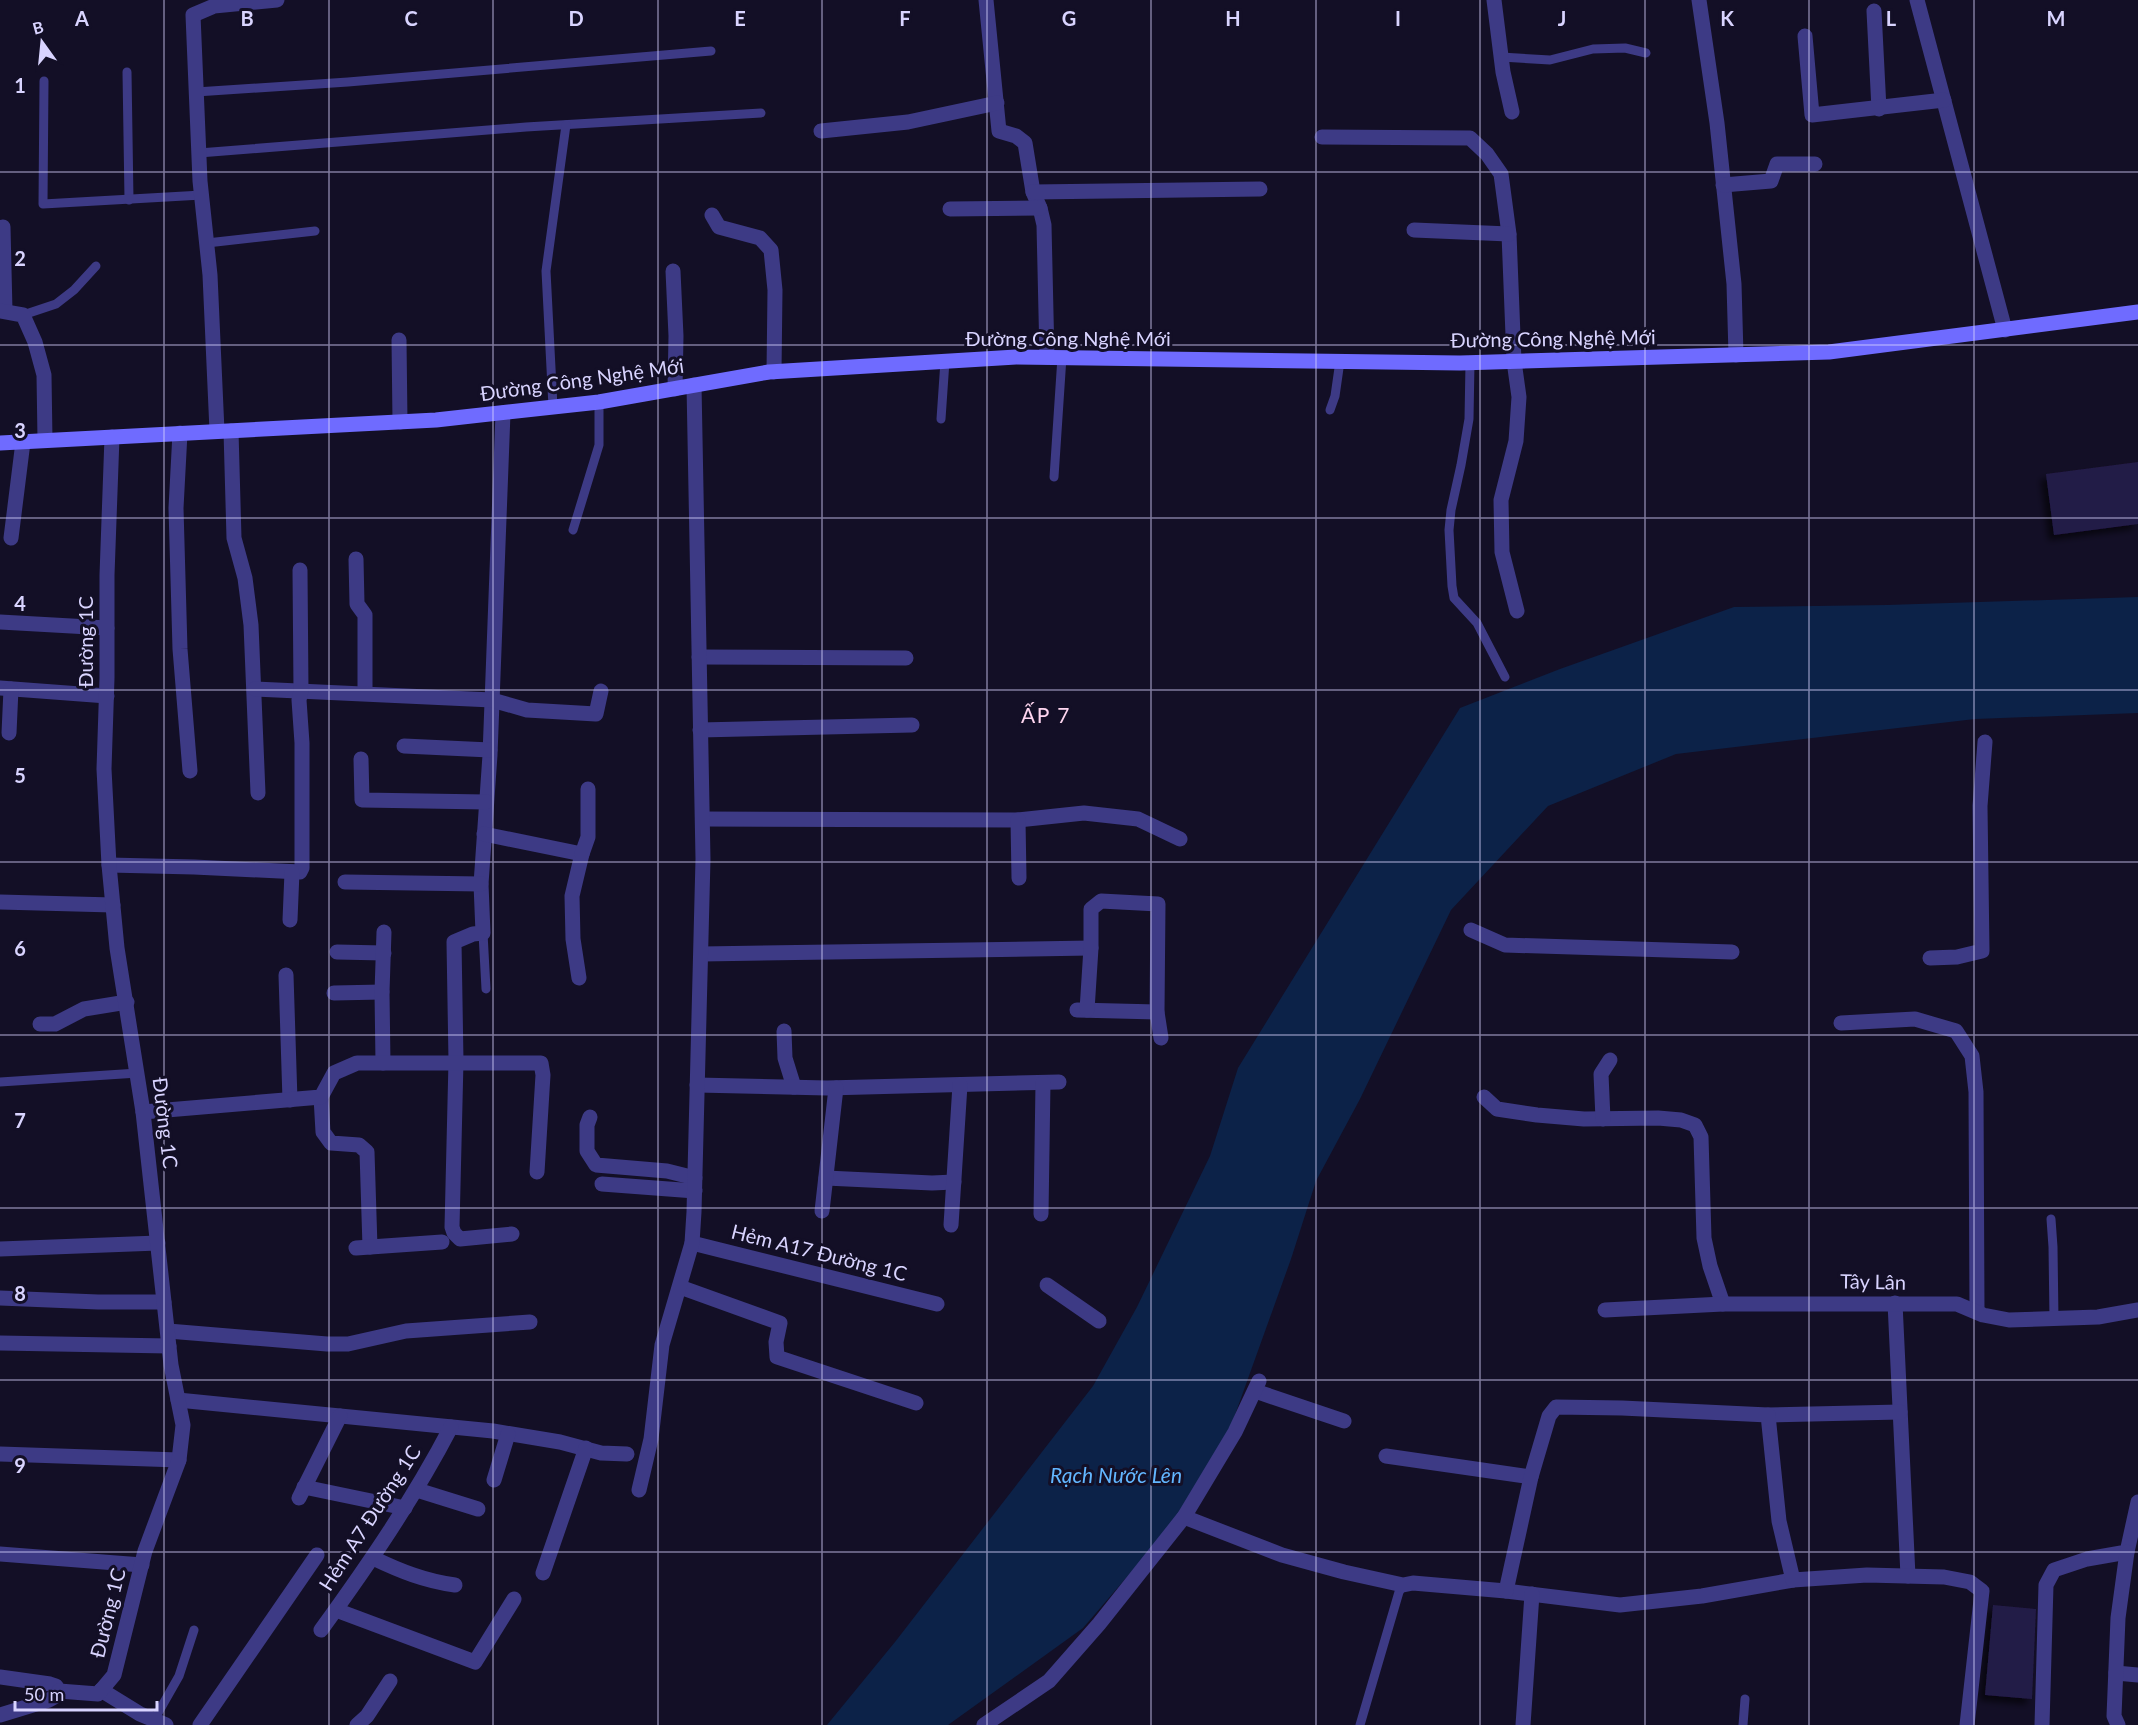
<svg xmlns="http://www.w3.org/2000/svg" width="2138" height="1725" viewBox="0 0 2138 1725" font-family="Lato,sans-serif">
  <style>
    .water { fill: #0c2248 }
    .building { fill: #241b47; filter: url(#shadow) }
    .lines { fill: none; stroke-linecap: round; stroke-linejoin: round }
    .lane { stroke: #3d3a85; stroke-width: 9 }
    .street { stroke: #3d3a85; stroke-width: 15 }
    .secondary { stroke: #6f6bff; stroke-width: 15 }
    .grid { fill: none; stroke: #d9d4ff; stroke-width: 1.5; stroke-opacity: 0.55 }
    .labels { text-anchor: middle; stroke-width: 6; stroke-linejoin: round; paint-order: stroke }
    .street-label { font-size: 20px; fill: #d9d4ff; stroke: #130f26 }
    .neighbourhood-label { font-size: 21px; letter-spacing: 1.5px; fill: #ffd6f0; stroke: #130f26 }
    .water-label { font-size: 21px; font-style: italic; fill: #62b6ff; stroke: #130f26 }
    .grid-label { font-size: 20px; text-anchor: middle; font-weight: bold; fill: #d9d4ff; stroke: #130f26; stroke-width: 6; stroke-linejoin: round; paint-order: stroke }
  </style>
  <defs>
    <filter id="shadow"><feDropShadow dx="-5.5" dy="5.5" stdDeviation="3" flood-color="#0009"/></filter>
  </defs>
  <rect width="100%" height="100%" fill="#130f26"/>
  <path class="water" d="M2138,597V713L1975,719L1676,754L1548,806L1451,910L1360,1099L1316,1181L1291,1259L1227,1437L1175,1521L1083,1628L948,1725H827L895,1642L1093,1386L1137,1307L1210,1156L1238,1068L1460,708L1560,669L1734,607L1887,605Z"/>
  <g class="building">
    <path d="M2138,462V524L2054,535L2046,474Z"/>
    <path d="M1993,1605L2036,1609L2032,1699L1985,1695Z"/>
  </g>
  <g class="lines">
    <g class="lane">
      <path d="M1501,57L1550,60L1593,49L1625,48L1646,53"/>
      <path d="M127,72L129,200"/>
      <path d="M44,81L43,204L202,195"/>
      <path d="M196,92L348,82L711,51"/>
      <path d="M199,153L526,127L761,113"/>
      <path d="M207,243L315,231"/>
      <path d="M23,315L56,304L74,290L96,266"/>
      <path d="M1470,363L1469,419L1461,465L1451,510L1449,530L1452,586L1454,598L1477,623L1505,677"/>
      <path d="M553,407L546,271L566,125"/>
      <path d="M1330,410L1335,396L1340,361"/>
      <path d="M941,419L945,361"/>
      <path d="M1054,477L1062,357"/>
      <path d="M573,530L599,445V402"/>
      <path d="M483,933L486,989"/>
      <path d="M0,1082L138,1073"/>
      <path d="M2051,1219L2053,1247L2054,1319"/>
      <path d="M154,1720L179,1676L194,1630"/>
      <path d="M1360,1725L1399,1592L1403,1585"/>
      <path d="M1743,1725L1745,1699"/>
    </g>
    <g class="street">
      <path d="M986,0L999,131L1016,136L1025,143L1033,192L1040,208L1044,225L1047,357"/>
      <path d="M1494,0L1503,72L1512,112"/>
      <path d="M1699,0L1717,123L1734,284L1736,355"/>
      <path d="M1917,0L2005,330"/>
      <path d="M1874,11L1879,109"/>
      <path d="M1805,36L1812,115L1944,100"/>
      <path d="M821,131L908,122L997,103"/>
      <path d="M1322,137L1470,138L1487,154L1501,174L1509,234L1514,361L1519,397L1516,441L1501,500L1502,552L1517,611"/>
      <path d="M1723,185L1771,181L1777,164H1815"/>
      <path d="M1033,192L1260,189"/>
      <path d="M950,209L1040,208"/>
      <path d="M712,215L719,227L760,238L771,250L775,290L774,372"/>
      <path d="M3,227L5,311"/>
      <path d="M1414,230L1509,234"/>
      <path d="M673,271L676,336L675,389"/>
      <path d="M0,311L23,315L35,342L44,375L45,440"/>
      <path d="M399,340L400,422"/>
      <path d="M503,413L490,755L481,884L483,933L473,934L454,942L456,1061L452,1227L454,1233L460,1239L512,1234"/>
      <path d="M217,431L210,275L200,181L193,15L214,6L277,0"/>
      <path d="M231,431L234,538L245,578L251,625L258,793"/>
      <path d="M180,433L176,508L180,649L190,771"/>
      <path d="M11,538L23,442"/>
      <path d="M356,559L357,604L365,615V693"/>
      <path d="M0,622L107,628"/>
      <path d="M699,657L906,658"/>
      <path d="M0,688L107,696"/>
      <path d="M255,689L492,700L527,710L596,714L601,691"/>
      <path d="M700,730L912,725"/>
      <path d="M9,733L11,689"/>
      <path d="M404,746L490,750"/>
      <path d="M361,759L362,800L486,802"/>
      <path d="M703,819L1018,820L1084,813L1138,819L1180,839"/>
      <path d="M1018,820L1019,878"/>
      <path d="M484,834L582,854L572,896L573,939L579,978"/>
      <path d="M582,854L588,837V789"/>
      <path d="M109,865L194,867L300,872L302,868V743L299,700L301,691L300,570"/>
      <path d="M345,882L481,884"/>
      <path d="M0,902L113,905"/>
      <path d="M290,920L292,872"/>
      <path d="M1471,930L1505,945L1732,952"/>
      <path d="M337,952L384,953"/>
      <path d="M702,954L1091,948"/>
      <path d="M1930,958L1957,957L1982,951L1980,806L1985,742"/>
      <path d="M286,975L290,1100"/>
      <path d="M334,993L382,992"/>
      <path d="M1077,1010L1157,1012"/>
      <path d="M1087,1010L1091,948V909L1101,901L1158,904L1157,1012L1161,1038"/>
      <path d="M1841,1023L1915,1019L1956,1031L1972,1056L1976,1092L1977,1312"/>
      <path d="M40,1024H55L84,1009L127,1002"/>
      <path d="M784,1031L785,1058L794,1087"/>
      <path d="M383,1063L382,992L384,932"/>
      <path d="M697,1085L827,1088L1059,1082"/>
      <path d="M321,1097L323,1132L331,1143L359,1145L367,1152L370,1247"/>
      <path d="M1484,1097L1497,1109L1537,1115L1584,1119L1658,1118L1681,1120L1695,1125L1701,1137L1704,1238L1710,1266L1723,1304"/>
      <path d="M143,1112L321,1097L334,1073L357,1063H541L543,1075L537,1172"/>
      <path d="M590,1117L587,1125V1151L596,1165L667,1171L695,1178"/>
      <path d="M1603,1119L1601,1074L1610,1060"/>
      <path d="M826,1178L932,1183L954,1182"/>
      <path d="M602,1184L695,1191"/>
      <path d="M822,1211L836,1088"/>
      <path d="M1041,1214L1043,1083"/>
      <path d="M951,1225L960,1085"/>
      <path d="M692,1243L937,1304"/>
      <path d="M356,1248L442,1242"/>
      <path d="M0,1249L158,1243"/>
      <path d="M1047,1285L1099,1321"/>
      <path d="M680,1287L780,1323L776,1342L777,1357L916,1403"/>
      <path d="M0,1298L98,1302H164"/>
      <path d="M1895,1303L1908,1576"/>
      <path d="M1605,1310L1723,1304H1957L1983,1315L2009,1320L2098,1317L2138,1310"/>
      <path d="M168,1331L327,1344H348L406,1331L530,1322"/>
      <path d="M0,1343L169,1346"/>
      <path d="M1255,1391L1344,1421"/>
      <path d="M178,1400L493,1431L560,1442L601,1453L627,1454"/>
      <path d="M1768,1415L1900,1412"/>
      <path d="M0,1454L179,1460"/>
      <path d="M1386,1456L1531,1477"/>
      <path d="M494,1480L508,1434"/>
      <path d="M304,1487L405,1508"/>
      <path d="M417,1490L478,1509"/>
      <path d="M639,1490L651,1439L662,1345L692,1243L694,1212L703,859L694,385"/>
      <path d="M299,1498L340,1416"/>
      <path d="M1184,1517L1282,1555L1344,1572L1403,1585L1413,1583L1506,1591L1620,1605L1702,1596L1793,1580"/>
      <path d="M0,1554L142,1565"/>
      <path d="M373,1558C400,1571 425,1581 455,1585"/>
      <path d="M543,1573L586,1448"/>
      <path d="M1506,1591L1531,1477L1549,1416L1556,1407L1622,1408L1768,1415L1779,1521L1793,1580L1867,1575L1944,1577L1970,1582L1982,1591L1967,1725"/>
      <path d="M336,1610L475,1662L514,1599"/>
      <path d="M321,1630C369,1564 414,1498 451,1427"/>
      <path d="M2116,1673L2138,1675"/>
      <path d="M0,1677L50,1684L56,1686L59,1691"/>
      <path d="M101,1690L140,1714L166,1725"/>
      <path d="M0,1715L49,1700L56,1696L59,1691L98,1694L114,1675L145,1551L179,1460L183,1425L171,1365L143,1112L117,948L109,865L104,769L107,678V575L112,437"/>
      <path d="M200,1725L317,1555"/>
      <path d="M357,1725L367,1716L390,1681"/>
      <path d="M984,1725L1049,1681L1099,1624L1184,1517L1235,1432L1259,1381"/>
      <path d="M1523,1725L1532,1594"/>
      <path d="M2042,1725L2046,1585L2054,1570L2087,1559L2127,1552L2138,1502"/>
      <path d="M2118,1725L2114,1716L2118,1618L2127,1552"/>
    </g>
    <path class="secondary" d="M0,443L436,420L599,402L769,372L1016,357L1460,363L1829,352L2138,312"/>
  </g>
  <path class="grid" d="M164,0V1725M329,0V1725M493,0V1725M658,0V1725M822,0V1725M987,0V1725M1151,0V1725M1316,0V1725M1480,0V1725M1645,0V1725M1809,0V1725M1974,0V1725M0,172H2138M0,345H2138M0,518H2138M0,690H2138M0,862H2138M0,1035H2138M0,1208H2138M0,1380H2138M0,1552H2138"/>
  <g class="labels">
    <g class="street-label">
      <text x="1068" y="346">Đường Công Nghệ Mới</text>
      <text transform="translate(1553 339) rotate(-1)" y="7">Đường Công Nghệ Mới</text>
      <text transform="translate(582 380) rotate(-8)" y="7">Đường Công Nghệ Mới</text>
      <text transform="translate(86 642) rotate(-90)" y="7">Đường 1C</text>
      <text transform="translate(165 1123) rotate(83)" y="7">Đường 1C</text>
      <text transform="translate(819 1253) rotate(14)" y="7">Hẻm A17 Đường 1C</text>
      <text transform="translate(1873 1282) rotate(1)" y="7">Tây Lân</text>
      <text transform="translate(370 1518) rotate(-57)" y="7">Hẻm A7 Đường 1C</text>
      <text transform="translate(108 1613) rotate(-76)" y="7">Đường 1C</text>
    </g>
    <g class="neighbourhood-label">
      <text x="1046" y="723">ẤP 7</text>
    </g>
    <g class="water-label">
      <text x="1116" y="1483">Rạch Nước Lên</text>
    </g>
  </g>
  <g class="grid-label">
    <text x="82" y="26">A</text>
    <text x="247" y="26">B</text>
    <text x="411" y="26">C</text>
    <text x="576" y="26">D</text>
    <text x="740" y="26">E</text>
    <text x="905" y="26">F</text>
    <text x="1069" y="26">G</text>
    <text x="1233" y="26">H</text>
    <text x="1398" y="26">I</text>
    <text x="1562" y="26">J</text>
    <text x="1727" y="26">K</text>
    <text x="1891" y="26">L</text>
    <text x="2056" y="26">M</text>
    <text x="20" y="93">1</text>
    <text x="20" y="266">2</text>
    <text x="20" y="438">3</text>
    <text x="20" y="611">4</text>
    <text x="20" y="783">5</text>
    <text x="20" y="956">6</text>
    <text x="20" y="1128">7</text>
    <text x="20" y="1301">8</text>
    <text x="20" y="1473">9</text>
  </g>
  <g transform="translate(42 42) rotate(345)" stroke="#130f26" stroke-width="4.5" paint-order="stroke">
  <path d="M0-4.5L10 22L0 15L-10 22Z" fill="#d9d4ff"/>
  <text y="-9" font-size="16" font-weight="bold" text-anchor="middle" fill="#d9d4ff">B</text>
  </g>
  <path d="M15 1701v9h142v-9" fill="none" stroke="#d9d4ff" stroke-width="3"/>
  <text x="24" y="1701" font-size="18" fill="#d9d4ff" stroke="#130f26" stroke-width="4.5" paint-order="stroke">50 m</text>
</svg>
